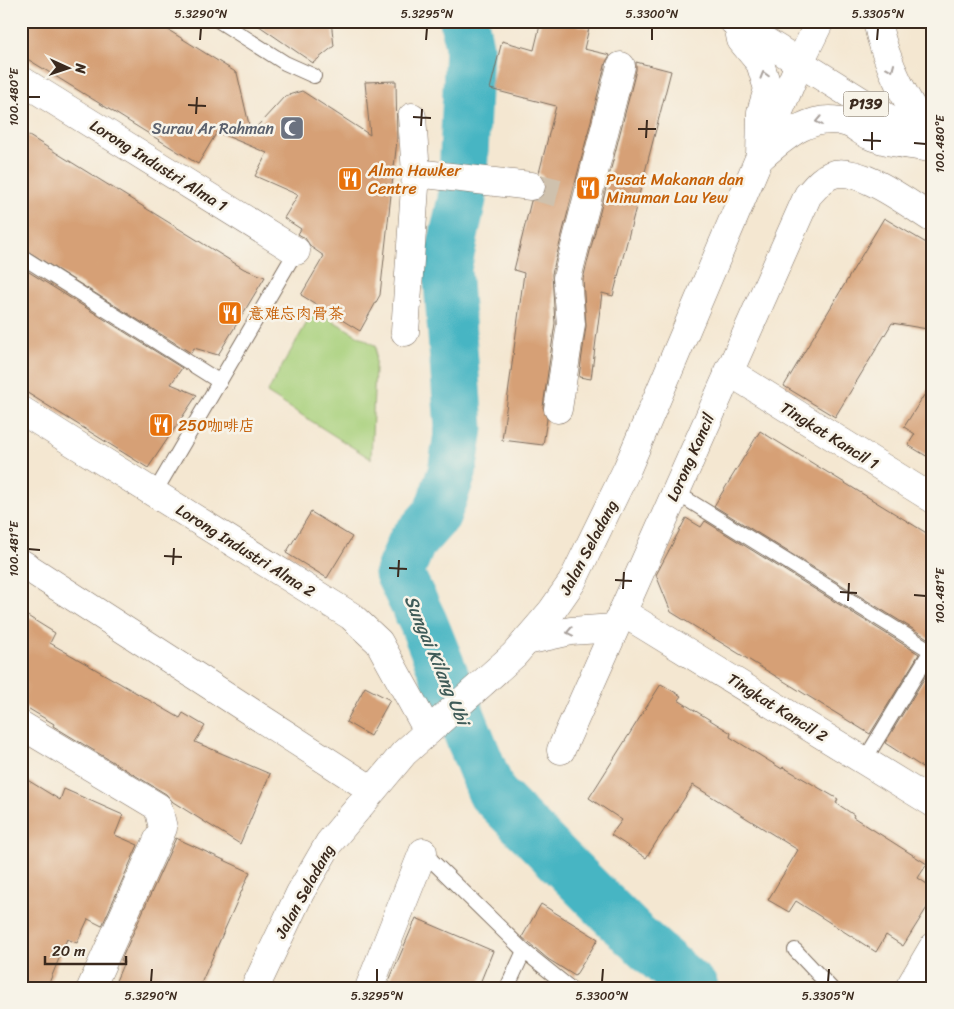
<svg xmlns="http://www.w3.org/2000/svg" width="954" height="1009" viewBox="0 0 954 1009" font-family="Sriracha,'LXGW WenKai TC',sans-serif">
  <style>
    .green { fill: #a8d07b; stroke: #727d4c }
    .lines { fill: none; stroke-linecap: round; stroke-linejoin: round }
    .river { stroke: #47b5c3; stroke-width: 49 }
    .building { fill: #d6a076 }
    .street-tunnel { stroke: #cfc1ad; stroke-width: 28; stroke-dasharray: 28 14; stroke-linecap: butt }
    .lane-casing { stroke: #7c6c5d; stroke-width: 16 }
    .street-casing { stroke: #7c6c5d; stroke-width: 29 }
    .secondary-casing { stroke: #7c6c5d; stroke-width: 29 }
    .primary-casing { stroke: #7c6c5d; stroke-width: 29 }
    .lane { stroke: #fff; stroke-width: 14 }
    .street { stroke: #fff; stroke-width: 28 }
    .secondary { stroke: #fff; stroke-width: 28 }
    .primary { stroke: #fff; stroke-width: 28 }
    .oneway { stroke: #a79f9a }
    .ticks { fill: none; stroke: #3b2a1e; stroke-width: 2 }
    .labels { text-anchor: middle; stroke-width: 5; stroke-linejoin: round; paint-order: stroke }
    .shield { fill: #f7f3e8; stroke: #73665b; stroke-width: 1 }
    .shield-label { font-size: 15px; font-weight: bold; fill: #3b2a1e }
    .worship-label { font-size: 16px; fill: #5b616d; stroke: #f7f3e8; text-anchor: end }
    .street-label { font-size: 16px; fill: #3b2a1e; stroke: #f7f3e8 }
    .food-label { font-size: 16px; fill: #c56008; stroke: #f7f3e8; text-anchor: start }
    .water-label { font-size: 18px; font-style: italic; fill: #3f5b58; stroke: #f7f3e8 }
    .neatline { fill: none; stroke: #3b2a1e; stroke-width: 2 }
    .ticks-label { font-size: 12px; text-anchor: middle; fill: #3b2a1e }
  </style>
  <rect width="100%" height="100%" fill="#f7f3e8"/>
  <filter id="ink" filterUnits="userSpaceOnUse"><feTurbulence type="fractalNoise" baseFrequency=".02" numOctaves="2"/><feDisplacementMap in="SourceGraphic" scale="10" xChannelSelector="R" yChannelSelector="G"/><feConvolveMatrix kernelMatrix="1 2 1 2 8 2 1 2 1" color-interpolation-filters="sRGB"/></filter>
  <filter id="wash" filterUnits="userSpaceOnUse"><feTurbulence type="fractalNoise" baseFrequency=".0096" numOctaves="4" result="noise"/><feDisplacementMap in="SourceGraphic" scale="20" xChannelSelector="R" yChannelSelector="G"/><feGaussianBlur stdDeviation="1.12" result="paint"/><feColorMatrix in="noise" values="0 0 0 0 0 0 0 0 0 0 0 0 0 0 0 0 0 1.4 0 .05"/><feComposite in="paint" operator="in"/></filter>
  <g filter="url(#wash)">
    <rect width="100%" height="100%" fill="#f4e7d1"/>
    <path class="green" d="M314,310L376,346L371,459L267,393Z"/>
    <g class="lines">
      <path class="river" d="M464,21L469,47L462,199L447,268L459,428L452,472L437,514L412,542L399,573L423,622L492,793L632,933L694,988"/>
    </g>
    <g id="blocks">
      <g class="building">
        <path d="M21,21H154L237,73L251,133L285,96L302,91L370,135L365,82L396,81L397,140L380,295L360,331L301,295L324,256L311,247L305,238L298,234L301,229L284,218L298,195L255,176L267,153L217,132L198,164L21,55Z"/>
        <path d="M252,21H331L334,46L313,63Z"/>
        <path d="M541,21H563L589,28L584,49L610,55L606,62L552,274L555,323L543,407L547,419L543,445L502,440L524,273L514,270L531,201L543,196L546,188L545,179L539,173L556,106L490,89L502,41L534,50Z"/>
        <path d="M636,62L671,71L613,296L602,293L591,379L579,377L586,326L583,279L636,70Z"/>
        <path d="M21,131L244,269L265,277L218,355L194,348L191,353L21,247Z"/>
        <path d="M884,218L933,247V330L892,323L835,417L784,386Z"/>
        <path d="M21,267L182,368L171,384L197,395L148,468L21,389Z"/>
        <path d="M933,381V460L908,445L915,434L904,427Z"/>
        <path d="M760,431L933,537V638L929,639L714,506Z"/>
        <path d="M311,512L352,537L327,578L286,553Z"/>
        <path d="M686,518L701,527L705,521L919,654L870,734L671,612L656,575Z"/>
        <path d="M21,612L55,633L50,643L180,718L183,713L205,726L195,742L270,774L240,844L173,802L166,794L53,726L54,724L21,704Z"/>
        <path d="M933,664V774L885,743Z"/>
        <path d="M661,684L681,696L678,700L731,733L730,737L782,769L783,767L838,799L836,803L854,815L853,817L927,864L918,878L933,888V898L903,946L886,935L876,952L796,901L789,912L768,900L798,850L693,785L646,858L611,835L622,820L589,798Z"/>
        <path d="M365,687L390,700L370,736L346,722Z"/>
        <path d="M21,776L60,800L64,789L123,815L115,835L138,845L102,926L88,919L77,943L67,939L47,988H21Z"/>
        <path d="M176,838L250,872L199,988H113L124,962L121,960Z"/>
        <path d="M541,904L598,939L575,976L548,959L522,937Z"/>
        <path d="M416,918L493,951L478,988H386Z"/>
      </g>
    </g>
  </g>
  <g filter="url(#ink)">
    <use href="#blocks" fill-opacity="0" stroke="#7c6c5d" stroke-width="1"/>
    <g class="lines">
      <path class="street-tunnel" d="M531,186L587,200"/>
      <defs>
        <g id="lane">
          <path d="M219,21L285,63L314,76"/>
          <path d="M21,256L220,382"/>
          <path d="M155,492L296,251"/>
          <path d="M675,492L933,652"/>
          <path d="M864,761L933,647"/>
          <path d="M423,852L524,951L570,988"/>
          <path d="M795,950L831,988"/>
          <path d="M507,988L524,951"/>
        </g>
        <g id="street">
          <path d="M800,62L820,21"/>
          <path d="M21,80L296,251"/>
          <path d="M416,173L531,186"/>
          <path d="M405,332L416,173L412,117"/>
          <path d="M728,371L933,499"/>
          <path d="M558,409L571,324L567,278L621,66"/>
          <path d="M21,410L351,616L379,642L428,731"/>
          <path d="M21,563L372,790"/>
          <path d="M622,612L933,803"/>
          <path d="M526,641L571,631L614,628"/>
          <path d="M21,725L158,807L163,828L91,988"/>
          <path d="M561,750L808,195C815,188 821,179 831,175C858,164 910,205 933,219"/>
          <path d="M369,988L423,852"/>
          <path d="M909,988L933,947"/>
        </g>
        <path id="secondary" d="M255,988L300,893L329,843L404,753L514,655L551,612L572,582L627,469L800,62"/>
        <g id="primary">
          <path d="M733,21L933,146"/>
          <path d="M877,21C886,67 908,103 933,141"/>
          <path d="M738,25L741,40L760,63L768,89L761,112L760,158"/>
          <path d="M760,158C785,136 813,111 848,123C856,126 863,133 871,136C887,143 907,144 924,147"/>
        </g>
      </defs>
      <use href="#lane" class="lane-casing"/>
      <use href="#street" class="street-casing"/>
      <use href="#secondary" class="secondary-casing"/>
      <use href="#primary" class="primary-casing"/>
      <use href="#lane" class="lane"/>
      <use href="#street" class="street"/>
      <use href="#secondary" class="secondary"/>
      <use href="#primary" class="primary"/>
    </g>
    <defs><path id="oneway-chevron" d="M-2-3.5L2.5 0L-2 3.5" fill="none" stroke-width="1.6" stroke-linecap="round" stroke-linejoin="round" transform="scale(1.25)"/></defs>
    <g class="oneway">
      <use href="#oneway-chevron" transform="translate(891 68) rotate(67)"/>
      <use href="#oneway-chevron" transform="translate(764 75) rotate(-106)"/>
      <use href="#oneway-chevron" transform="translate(819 121) rotate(169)"/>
      <use href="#oneway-chevron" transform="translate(570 632) rotate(169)"/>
    </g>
  </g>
  <path class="ticks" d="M200,40L201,28M426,40L427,28M652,40V28M877,40L878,28M28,97H40M188,105L206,106M196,114L197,97M413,117L431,118M421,126L422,109M638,129H656M646,138L647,120M863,140L881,141M914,143L926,144M872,150V132M28,549L40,550M164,556L182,557M173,565L174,548M389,568L407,569M398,577L399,560M615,580L632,581M623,589L624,572M840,592L857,593M914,595L926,596M848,601L849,583M151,982L152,969M377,982V969M602,982L603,969M828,982L829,969"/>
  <defs>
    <symbol id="mosque-square" viewBox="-11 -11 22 22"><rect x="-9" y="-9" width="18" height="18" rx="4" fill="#6b7280" stroke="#f7f3e8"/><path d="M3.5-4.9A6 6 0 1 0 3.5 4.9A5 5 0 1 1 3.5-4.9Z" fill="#fff"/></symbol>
    <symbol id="restaurant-square" viewBox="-11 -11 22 22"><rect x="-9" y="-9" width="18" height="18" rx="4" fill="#e8710a" stroke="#f7f3e8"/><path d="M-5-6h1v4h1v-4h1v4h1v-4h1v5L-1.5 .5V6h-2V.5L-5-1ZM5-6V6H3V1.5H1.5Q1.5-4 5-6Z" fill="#fff"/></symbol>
  </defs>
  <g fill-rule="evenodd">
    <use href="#mosque-square" x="278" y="114" width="28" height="28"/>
    <use href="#restaurant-square" x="336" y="165" width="28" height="28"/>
    <use href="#restaurant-square" x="574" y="174" width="28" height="28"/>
    <use href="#restaurant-square" x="216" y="299" width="28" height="28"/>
    <use href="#restaurant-square" x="147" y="411" width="28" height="28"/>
  </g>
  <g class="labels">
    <rect class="shield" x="843.5" y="91.5" width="45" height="25" rx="4"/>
    <g class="shield-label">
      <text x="866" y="109">P139</text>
    </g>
    <g class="worship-label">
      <text x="274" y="134">Surau Ar Rahman</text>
    </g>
    <g class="street-label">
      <text transform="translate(159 165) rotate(32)" y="6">Lorong Industri Alma 1</text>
      <text transform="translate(830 435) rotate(32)" y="6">Tingkat Kancil 1</text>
      <text transform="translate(690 457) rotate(-66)" y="6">Lorong Kancil</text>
      <text transform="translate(588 547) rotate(-62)" y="6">Jalan Seladang</text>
      <text transform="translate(246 550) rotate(32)" y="6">Lorong Industri Alma 2</text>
      <text transform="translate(778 707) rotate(32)" y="6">Tingkat Kancil 2</text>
      <text transform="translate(304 891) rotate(-61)" y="6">Jalan Seladang</text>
    </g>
    <g class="food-label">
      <text x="368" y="176">Alma Hawker<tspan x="368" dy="18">Centre</tspan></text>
      <text x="606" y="185">Pusat Makanan dan<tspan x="606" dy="18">Minuman Lau Yew</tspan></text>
      <text x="248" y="319">意难忘肉骨茶</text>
      <text x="178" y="431">250咖啡店</text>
    </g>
    <g class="water-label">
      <text transform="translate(437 660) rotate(67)" y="6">Sungai Kilang Ubi</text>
    </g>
  </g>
  <rect width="954" height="1009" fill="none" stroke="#f7f3e8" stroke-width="55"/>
  <g transform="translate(68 68) rotate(93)" stroke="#f7f3e8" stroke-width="4" paint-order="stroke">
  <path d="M0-4L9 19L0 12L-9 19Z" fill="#3b2a1e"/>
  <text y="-8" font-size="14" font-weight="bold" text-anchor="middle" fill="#3b2a1e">N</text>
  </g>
  <path d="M45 956v8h81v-8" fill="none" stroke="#3b2a1e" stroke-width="2.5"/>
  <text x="52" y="956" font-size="15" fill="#3b2a1e" stroke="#f7f3e8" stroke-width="4" paint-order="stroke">20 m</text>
  <rect x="28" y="28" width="898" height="954" class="neatline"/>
  <g class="ticks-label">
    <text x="201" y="18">5.3290°N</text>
    <text x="427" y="18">5.3295°N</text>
    <text x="652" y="18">5.3300°N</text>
    <text x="878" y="18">5.3305°N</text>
    <text transform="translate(14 97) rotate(-90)" y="4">100.480°E</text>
    <text transform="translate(940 144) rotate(-90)" y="4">100.480°E</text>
    <text transform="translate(14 549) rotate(-90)" y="4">100.481°E</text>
    <text transform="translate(940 596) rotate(-90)" y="4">100.481°E</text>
    <text x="151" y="1000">5.3290°N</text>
    <text x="377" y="1000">5.3295°N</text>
    <text x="602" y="1000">5.3300°N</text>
    <text x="828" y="1000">5.3305°N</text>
  </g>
</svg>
